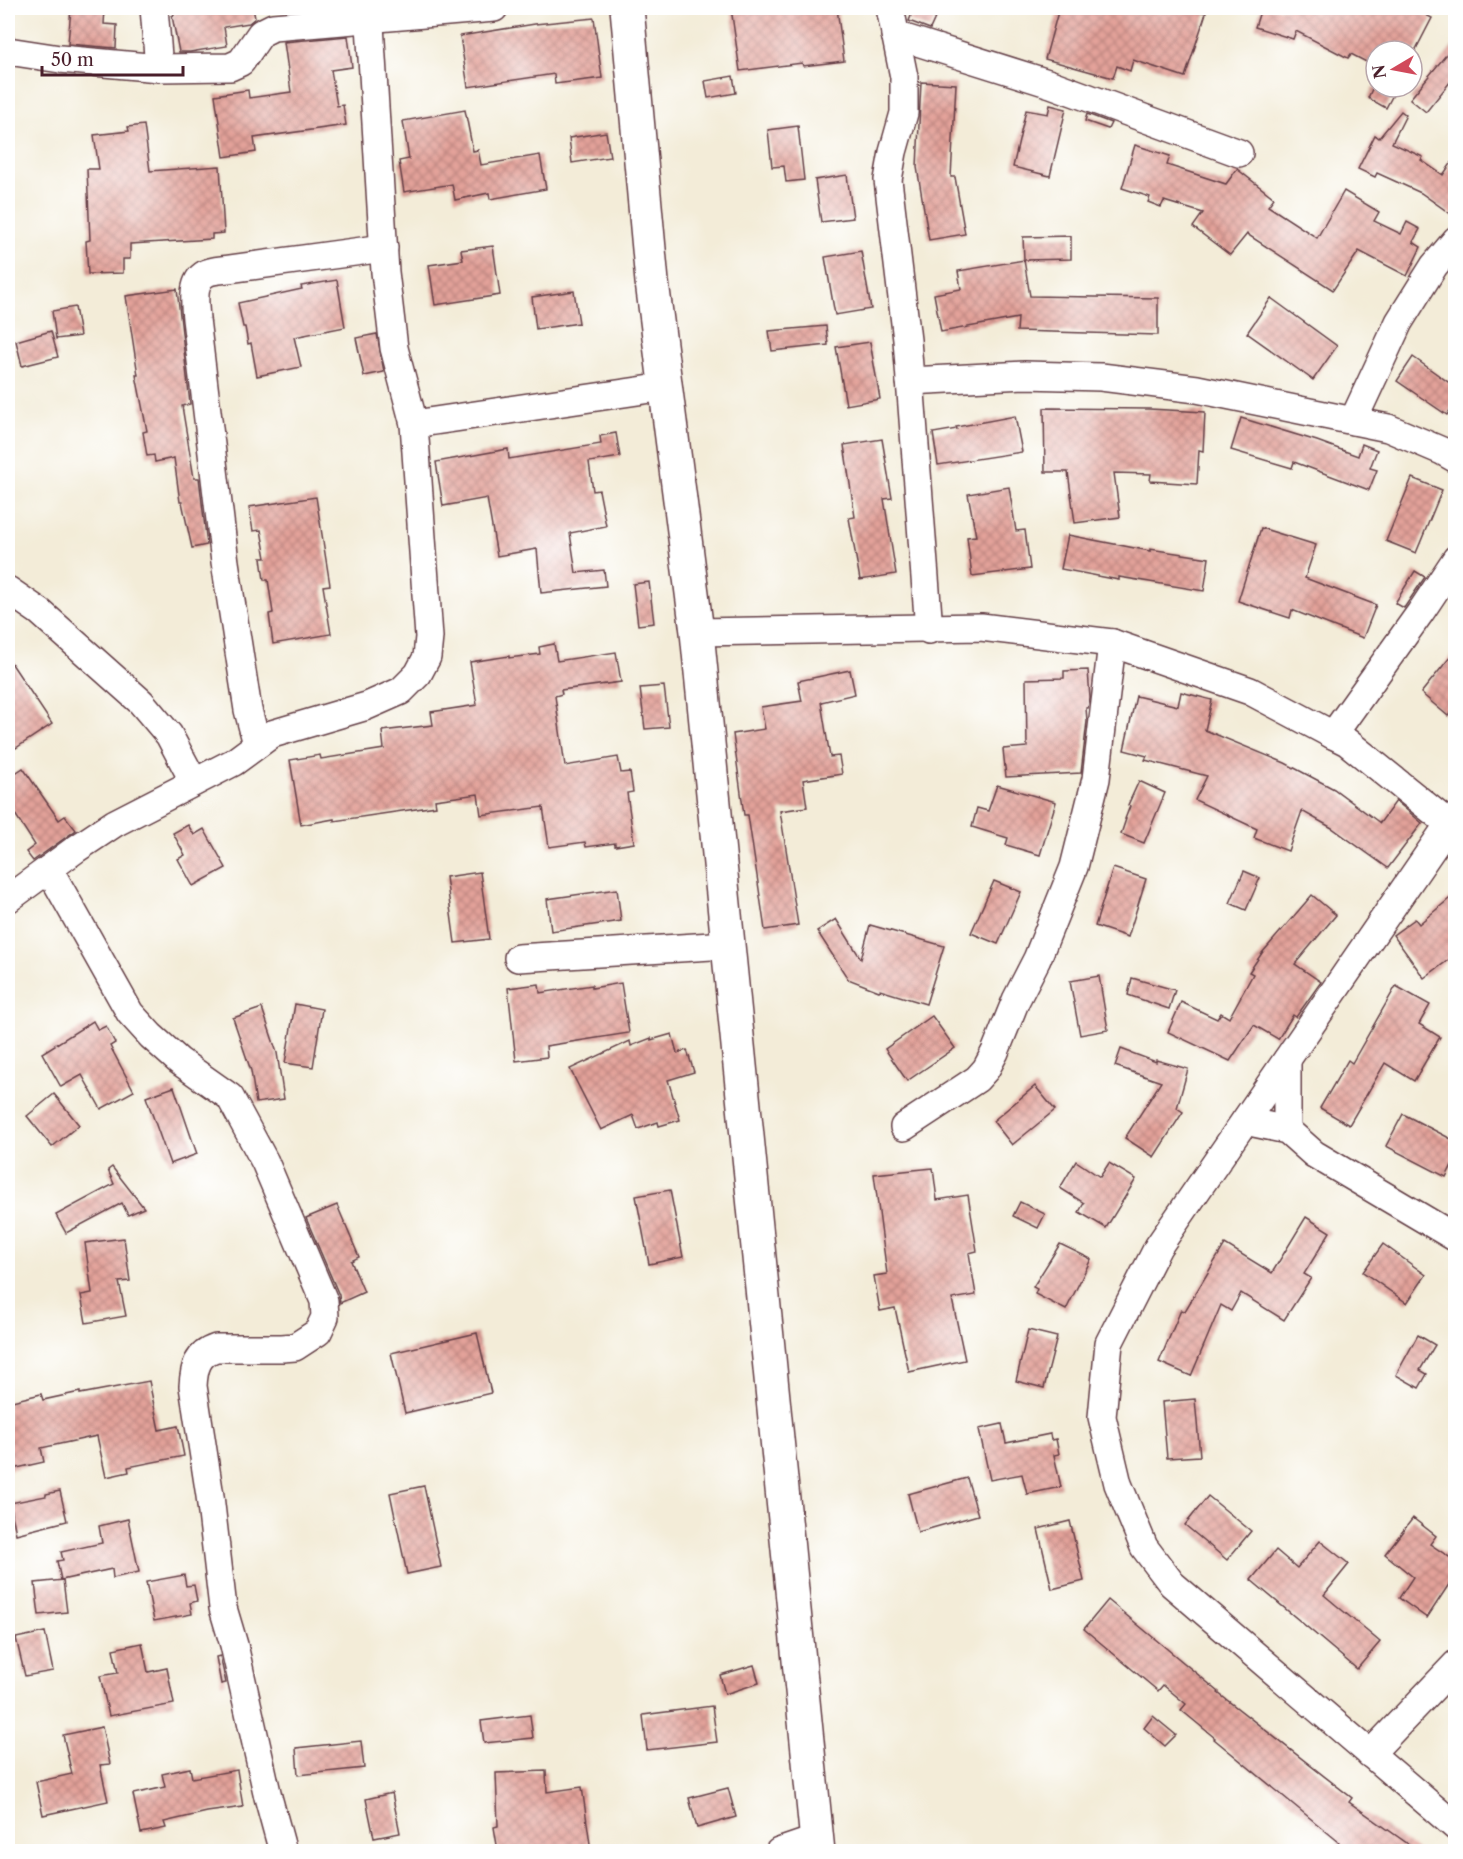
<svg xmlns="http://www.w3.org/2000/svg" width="1463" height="1859" viewBox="0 0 1463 1859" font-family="'Libre Caslon Text',serif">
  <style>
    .building { fill: url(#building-cross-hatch) }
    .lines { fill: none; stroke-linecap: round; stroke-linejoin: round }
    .minor-casing { stroke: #633e45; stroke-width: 30 }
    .major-casing { stroke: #633e45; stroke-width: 36 }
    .minor { stroke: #fff; stroke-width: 27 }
    .major { stroke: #fff; stroke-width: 33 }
  </style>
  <defs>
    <pattern id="building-cross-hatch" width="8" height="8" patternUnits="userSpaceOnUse" patternTransform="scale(1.5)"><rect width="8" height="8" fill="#e3a29a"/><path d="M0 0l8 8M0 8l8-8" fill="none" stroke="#ba837e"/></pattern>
  </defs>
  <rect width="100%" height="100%" fill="#fff"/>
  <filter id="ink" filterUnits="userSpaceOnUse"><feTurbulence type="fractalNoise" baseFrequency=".0167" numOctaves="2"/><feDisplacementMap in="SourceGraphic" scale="12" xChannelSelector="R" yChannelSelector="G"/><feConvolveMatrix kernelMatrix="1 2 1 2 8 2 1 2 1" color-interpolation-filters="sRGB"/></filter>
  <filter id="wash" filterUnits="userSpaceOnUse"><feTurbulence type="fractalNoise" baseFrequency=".008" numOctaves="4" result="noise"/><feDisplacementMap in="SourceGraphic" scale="24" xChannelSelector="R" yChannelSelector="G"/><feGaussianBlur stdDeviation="1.35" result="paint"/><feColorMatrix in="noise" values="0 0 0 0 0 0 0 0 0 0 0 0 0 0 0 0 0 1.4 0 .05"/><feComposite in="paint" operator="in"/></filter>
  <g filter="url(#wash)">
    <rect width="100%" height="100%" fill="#f3ecd8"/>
    <g id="blocks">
      <g class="building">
        <path d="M71,8H105L104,24L117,25L116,48L68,44Z"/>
        <path d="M173,8H253L255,18L249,23L224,27L227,46L190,52H179L172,16L174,15Z"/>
        <path d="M731,8H837L844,61L803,66L802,63L740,71Z"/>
        <path d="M914,8H918L936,16L930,29L909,21Z"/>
        <path d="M1059,8H1189L1206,13L1185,77L1133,60L1130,71L1117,66L1113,78L1045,59Z"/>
        <path d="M1261,8H1412L1432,18L1415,51H1376V67L1351,54L1348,58L1296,31L1293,39L1255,27Z"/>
        <path d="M594,18L602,78L555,84L554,74L468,87L460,36L535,24Z"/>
        <path d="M348,36L352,67L331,70L337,106L343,105L346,125L254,138L256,152L224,157L215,95L248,90L249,98L291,92L284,42Z"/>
        <path d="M1455,44V76L1426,112L1410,99Z"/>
        <path d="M733,76L736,93L708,98L705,81Z"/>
        <path d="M921,82L956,84L951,177H955L965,234L929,240L917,167Z"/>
        <path d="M1373,87H1397L1386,108L1368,98Z"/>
        <path d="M1050,105L1066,109L1050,176L1013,167L1026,110L1048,114Z"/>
        <path d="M465,110L473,151L478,150L481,165L540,155L546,189L490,199L489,193L455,200L452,184L404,192L399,161L409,159L403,121Z"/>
        <path d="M1401,111L1406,115L1392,143L1423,157L1421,160L1443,175L1455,158V217L1421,193L1377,173L1375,177L1358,169L1375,135L1379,138Z"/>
        <path d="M1087,114L1111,123L1108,129L1085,121Z"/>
        <path d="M144,125L150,171L220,166L224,233L212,234V239L130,244V259H123V273L88,274L86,241L90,240L87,169H99L94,135L129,131L128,127Z"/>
        <path d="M798,126L804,180L786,182L784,166L772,167L768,130Z"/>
        <path d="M606,132L610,157L572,163L569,138Z"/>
        <path d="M1135,145L1170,156L1167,165L1226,184L1237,169L1274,198L1268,206L1317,238L1344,191L1379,212L1374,221L1401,234L1407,222L1420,229L1413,242L1421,247L1407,276L1359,251L1333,290L1247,234L1230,255L1193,227L1203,213L1164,201L1161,207L1148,202L1150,197L1122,188Z"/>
        <path d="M847,175L853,218L821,222L815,180Z"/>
        <path d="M1071,236V259L1024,260L1023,237Z"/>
        <path d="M493,246L500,295L435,305L429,265L463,260L461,250Z"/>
        <path d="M861,251L871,309L835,315L825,257Z"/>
        <path d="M1024,260L1030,296L1158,298V335L1017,331L1018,318L941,332L934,294L961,289L958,271Z"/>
        <path d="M337,280L345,327L294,337L301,367L257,376L251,343L248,344L245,327H243L238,303L302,289L301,286Z"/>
        <path d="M177,289L190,404L182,406L194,478H199L207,545L192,548L182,502H180L174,458L155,462L154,455L147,456L143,432L147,431L136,375H138L126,296Z"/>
        <path d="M574,291L579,323L536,329L532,297Z"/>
        <path d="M1271,298L1337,346L1313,380L1247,333Z"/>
        <path d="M75,307L80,336L56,339L52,311Z"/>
        <path d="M826,326L828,345L772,351L769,331Z"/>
        <path d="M51,331L58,357L22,366L16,341Z"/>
        <path d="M377,334L384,372L364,376L356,338Z"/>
        <path d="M870,342L880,399L846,405L836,347Z"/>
        <path d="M1413,357L1455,387V403L1447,415L1397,381Z"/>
        <path d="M1044,408L1149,409L1205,412L1203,451L1199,450L1197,484L1150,481L1151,474L1114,473L1120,517L1075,523L1068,472H1045Z"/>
        <path d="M1015,416L1022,452L938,465L933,433L957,429L956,427Z"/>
        <path d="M1241,418L1317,441L1358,456L1362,444L1377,450L1370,468L1377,470L1369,490L1294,462L1292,468L1231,450Z"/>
        <path d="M616,433L620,457L589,462L593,491L599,490L606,526L570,533L576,573L604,570L606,586L541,593L537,549L497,556L487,498L443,506L436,462L508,449L509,459L601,444L600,436Z"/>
        <path d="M882,439L892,498L884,499L896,574L860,580L849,518L855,517L844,445Z"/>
        <path d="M1412,478L1442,490L1416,553L1386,541Z"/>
        <path d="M1009,487L1016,531L1025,530L1030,569L972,576L967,537L976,536L968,494Z"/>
        <path d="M316,497L330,585L323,586L331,634L273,644L269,614L273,613L268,580H264L261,558H266L261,530L253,531L249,507Z"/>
        <path d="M1261,528L1316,545L1305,578L1376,605L1363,638L1292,610L1290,618L1238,601Z"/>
        <path d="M1068,535L1150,551V549L1209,558L1204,591L1119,577V580L1061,569Z"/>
        <path d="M1415,571L1425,577L1404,608L1395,603Z"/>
        <path d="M649,582L654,623L638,625L633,584Z"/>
        <path d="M554,644L557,661L616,652L621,682L561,690L562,694L555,696L565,766L618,757L621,773L630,772L633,792L627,793L634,843L615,846V843L586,847L585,842L549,847L543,807L481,815L478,794L435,800L436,806L334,821V819L301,825L290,760L320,755L321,759L384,749L382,731L433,725L431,712L477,705L470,662L509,656V658L540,654L539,647Z"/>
        <path d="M1455,651V708L1448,716L1421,693Z"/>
        <path d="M8,658L52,724L16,748L8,736Z"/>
        <path d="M850,670L855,694L821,702L830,757L839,756L842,774L803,780L807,807L780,811L798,925L765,930L748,815H744L733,734L765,729L761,707L802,701L798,681Z"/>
        <path d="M1088,670L1090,698L1088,708H1086L1087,721L1081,773L1006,777L1003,749L1027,747L1026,679L1064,678V671Z"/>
        <path d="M664,686L669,727L645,729L640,688Z"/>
        <path d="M1181,692L1212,700L1205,730L1285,763L1334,789L1380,823L1396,801L1422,823L1388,868L1332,828L1302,811L1288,851L1254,838L1257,829L1195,800L1207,776L1145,760L1147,756L1124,750L1136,696L1178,706Z"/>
        <path d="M23,768L59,820L65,816L76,830L33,861L26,852L35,845L8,803V778Z"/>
        <path d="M1139,781L1165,793L1144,843L1121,834L1126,819H1125L1130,806L1128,805Z"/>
        <path d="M997,785L1056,802L1040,855L1006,845L1008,838L972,827L977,808L988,811Z"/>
        <path d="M188,825L194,835L204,829L226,868L193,886L178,859L185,855L173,833Z"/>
        <path d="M1113,868L1146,879L1128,937L1095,926Z"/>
        <path d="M1244,871L1260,878L1246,910L1230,903Z"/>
        <path d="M480,872L489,939L455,943L446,877Z"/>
        <path d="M994,881L1021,892L998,944L971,933Z"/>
        <path d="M617,889L621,921L551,931L547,899Z"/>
        <path d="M1455,894V955L1424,978L1393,935L1415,919L1419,924Z"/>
        <path d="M1312,895L1336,915L1295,964L1321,982L1296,1017L1293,1015L1278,1039L1254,1025L1230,1061L1168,1032L1181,1002L1217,1019L1221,1013L1229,1018L1253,974L1249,972L1262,953Z"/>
        <path d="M836,919L861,959L870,925L944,946L926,1004L880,990L879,991L848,979L817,931Z"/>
        <path d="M1099,976L1108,1030L1080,1035L1070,981Z"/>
        <path d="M1132,978L1175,990L1169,1009L1128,995Z"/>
        <path d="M621,983L629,1033L546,1046L547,1057L516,1061L508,988L539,984L540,993L592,985V988Z"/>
        <path d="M1396,986L1430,1005L1419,1024L1440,1037L1414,1081L1385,1063L1349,1125L1320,1108L1348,1060L1352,1063Z"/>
        <path d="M295,1004L322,1009L313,1067L285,1063Z"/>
        <path d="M262,1008L277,1053L284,1099L256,1103L251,1071L233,1018Z"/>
        <path d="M932,1016L955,1048L907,1081L885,1049Z"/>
        <path d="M93,1021L98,1030L106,1026L115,1043L110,1046L134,1091L101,1109L82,1075L61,1087L42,1053Z"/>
        <path d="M672,1034L677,1053L687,1050L694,1072L668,1080L680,1120L659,1126L658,1122L638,1129L633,1115L601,1130L570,1069L630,1041L631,1046L651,1038V1040Z"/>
        <path d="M1121,1049L1156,1062V1060L1188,1069L1177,1108L1183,1112L1154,1157L1125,1138L1161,1082L1115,1066Z"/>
        <path d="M1035,1086L1055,1110L1012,1145L993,1121Z"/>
        <path d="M174,1087L197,1154L170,1164L146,1097Z"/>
        <path d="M54,1094L79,1125L52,1147L27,1116Z"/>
        <path d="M1403,1114L1455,1141V1159L1446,1177L1386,1146Z"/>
        <path d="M1076,1161L1100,1177L1109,1163L1136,1179L1106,1228L1079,1212L1084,1203L1060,1188Z"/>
        <path d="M112,1167L144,1208L128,1215L122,1203L66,1233L56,1215L114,1184L108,1170Z"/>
        <path d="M933,1168L937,1200L968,1195L977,1251L969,1253L976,1295L952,1299L965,1360L909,1372L895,1308L880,1311L874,1276L887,1274L874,1174Z"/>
        <path d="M670,1190L683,1257L649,1264L636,1196Z"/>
        <path d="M1020,1202L1045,1214L1038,1228L1013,1216Z"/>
        <path d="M337,1205L359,1257L351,1261L364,1292L340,1303L339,1295L306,1218Z"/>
        <path d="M1306,1217L1330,1232L1304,1274L1311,1278L1284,1320L1241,1293L1231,1311L1221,1305L1191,1376L1159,1362L1181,1310L1185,1311L1225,1244L1272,1273Z"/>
        <path d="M124,1238L130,1281L119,1282L126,1316L86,1323L81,1295L92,1293L85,1243Z"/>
        <path d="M1060,1244L1091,1259L1066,1310L1035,1294L1037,1289L1033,1287Z"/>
        <path d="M1383,1244L1426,1275L1407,1303L1363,1272Z"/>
        <path d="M1028,1330L1057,1337L1044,1388L1016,1381Z"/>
        <path d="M477,1333L491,1393L405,1413L391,1353Z"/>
        <path d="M1418,1335L1435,1345L1420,1370L1427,1374L1419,1388L1396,1375Z"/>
        <path d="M149,1381L159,1430L178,1426L184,1456L128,1467L129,1472L106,1477L97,1436L41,1448L44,1462L8,1470V1402L41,1394L43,1400L80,1392V1394Z"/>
        <path d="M1195,1399L1200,1456L1167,1458L1162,1402Z"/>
        <path d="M1002,1424L1006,1443L1050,1434L1051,1440L1056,1439L1059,1454L1054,1455L1061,1487L1027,1494L1022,1474L990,1480L979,1429Z"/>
        <path d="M967,1478L978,1515L918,1532L908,1494Z"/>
        <path d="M424,1486L441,1567L407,1574L390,1493Z"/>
        <path d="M60,1491L67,1521L16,1534L10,1503L46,1496V1494Z"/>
        <path d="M1208,1496L1251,1531L1227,1560L1185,1525Z"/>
        <path d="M1413,1518L1436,1536L1430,1544L1455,1561V1575L1427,1618L1399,1598L1413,1577L1385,1554Z"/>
        <path d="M128,1519L139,1572L113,1578L112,1569L61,1580L57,1561L63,1560L61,1552L102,1543L99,1526Z"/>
        <path d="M1070,1521L1084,1581L1052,1589L1038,1529Z"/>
        <path d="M1320,1541L1349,1564L1324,1595L1380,1642L1357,1669L1251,1580L1276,1550L1297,1568Z"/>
        <path d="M184,1575L186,1586L194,1585L197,1601L190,1603L192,1614L154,1621L146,1582Z"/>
        <path d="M63,1580L67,1612L39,1615L35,1583Z"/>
        <path d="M1108,1600L1219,1692L1218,1693L1352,1798L1349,1802L1418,1851H1332L1339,1842L1214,1739L1215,1738L1181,1710L1186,1704L1163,1685L1158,1691L1084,1629Z"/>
        <path d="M45,1632L53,1671L25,1676L16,1638Z"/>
        <path d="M142,1643L148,1672L167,1668L174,1704L109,1716L100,1676L118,1673L113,1649Z"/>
        <path d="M220,1656L226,1683L221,1684L216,1657Z"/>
        <path d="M754,1665L759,1683L725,1694L720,1675Z"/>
        <path d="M712,1706L717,1742L647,1750L643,1715Z"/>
        <path d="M530,1715L533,1738L484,1743L481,1721Z"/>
        <path d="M1153,1716L1176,1735L1165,1746L1144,1728Z"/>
        <path d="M102,1727L110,1764L100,1765L108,1801L43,1815L36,1782L72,1774L63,1735Z"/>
        <path d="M361,1741L364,1768L298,1775L296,1748Z"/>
        <path d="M190,1768L192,1778L237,1770L243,1807L207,1812L164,1822L166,1828L141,1833L133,1794L165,1787L162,1774Z"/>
        <path d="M546,1771L547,1792L582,1787L591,1851H498L494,1827L498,1826L496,1773Z"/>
        <path d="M728,1788L736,1817L697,1828L689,1798Z"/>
        <path d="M392,1793L400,1833L374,1838L366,1799Z"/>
      </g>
    </g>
  </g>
  <g filter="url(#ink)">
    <use href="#blocks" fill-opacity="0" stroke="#633e45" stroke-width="1.5"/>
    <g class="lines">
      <defs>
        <g id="minor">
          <path d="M154,8L159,68"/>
          <path d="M890,8L904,77V113L893,152L888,180L907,340L929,630"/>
          <path d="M895,35L1051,84L1239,153"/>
          <path d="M8,51L60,59L159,68L230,67L241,62L261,33L273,27L494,8"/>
          <path d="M910,381L1025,375L1101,377L1197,389L1388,428L1442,451L1456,459"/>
          <path d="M1353,421L1399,322L1434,266L1456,240"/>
          <path d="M414,424L665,387"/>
          <path d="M8,590L40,612L141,702L169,735L194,782"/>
          <path d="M697,632L981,627L1112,643L1250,691L1333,735L1347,742L1449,824L1456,831"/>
          <path d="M1333,735L1420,613L1456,559"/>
          <path d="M257,744L248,710L225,562L196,319C195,305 191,282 205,274C211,270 222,270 229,269L384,248"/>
          <path d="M1449,824L1158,1247L1109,1343L1102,1417L1118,1484L1144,1547L1172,1584L1456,1827"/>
          <path d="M49,869L130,1013L151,1036L179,1061L230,1097L265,1162L324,1301L325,1317L318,1332L295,1347L282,1348H216C197,1354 194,1368 193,1386L210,1496L223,1608L234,1645L268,1797L283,1852"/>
          <path d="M8,899L76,849L115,823L234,762L272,734L367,706L401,691L418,674L427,657L429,637L414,424L394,348L385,272L369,8"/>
          <path d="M518,958L728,945"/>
          <path d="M1287,1060V1130"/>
          <path d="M1245,1121L1287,1130L1314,1154L1456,1238"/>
          <path d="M904,1127L977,1079L986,1069L995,1052L1016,1000L1037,959L1074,867L1096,779L1112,643"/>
          <path d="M1370,1754L1456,1664"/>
          <path d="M779,1852L817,1839"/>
        </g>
        <path id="major" d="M627,8L652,282L697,632L818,1852"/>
      </defs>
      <use href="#minor" class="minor-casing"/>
      <use href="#major" class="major-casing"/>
      <use href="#minor" class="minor"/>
      <use href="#major" class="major"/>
    </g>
  </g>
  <rect width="1463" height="1859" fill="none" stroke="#fff" stroke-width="30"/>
  <g transform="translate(1394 69) rotate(260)"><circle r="28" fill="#ffffff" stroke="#b7a5aa" stroke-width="1.5"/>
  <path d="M0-4.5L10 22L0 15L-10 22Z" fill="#d1495b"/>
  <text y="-9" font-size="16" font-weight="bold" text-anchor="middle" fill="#4a1f2b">N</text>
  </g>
  <path d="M42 66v9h141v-9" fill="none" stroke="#4a1f2b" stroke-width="3"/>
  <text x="51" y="66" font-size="18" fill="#4a1f2b" stroke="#ffffff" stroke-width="4.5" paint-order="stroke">50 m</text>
</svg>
